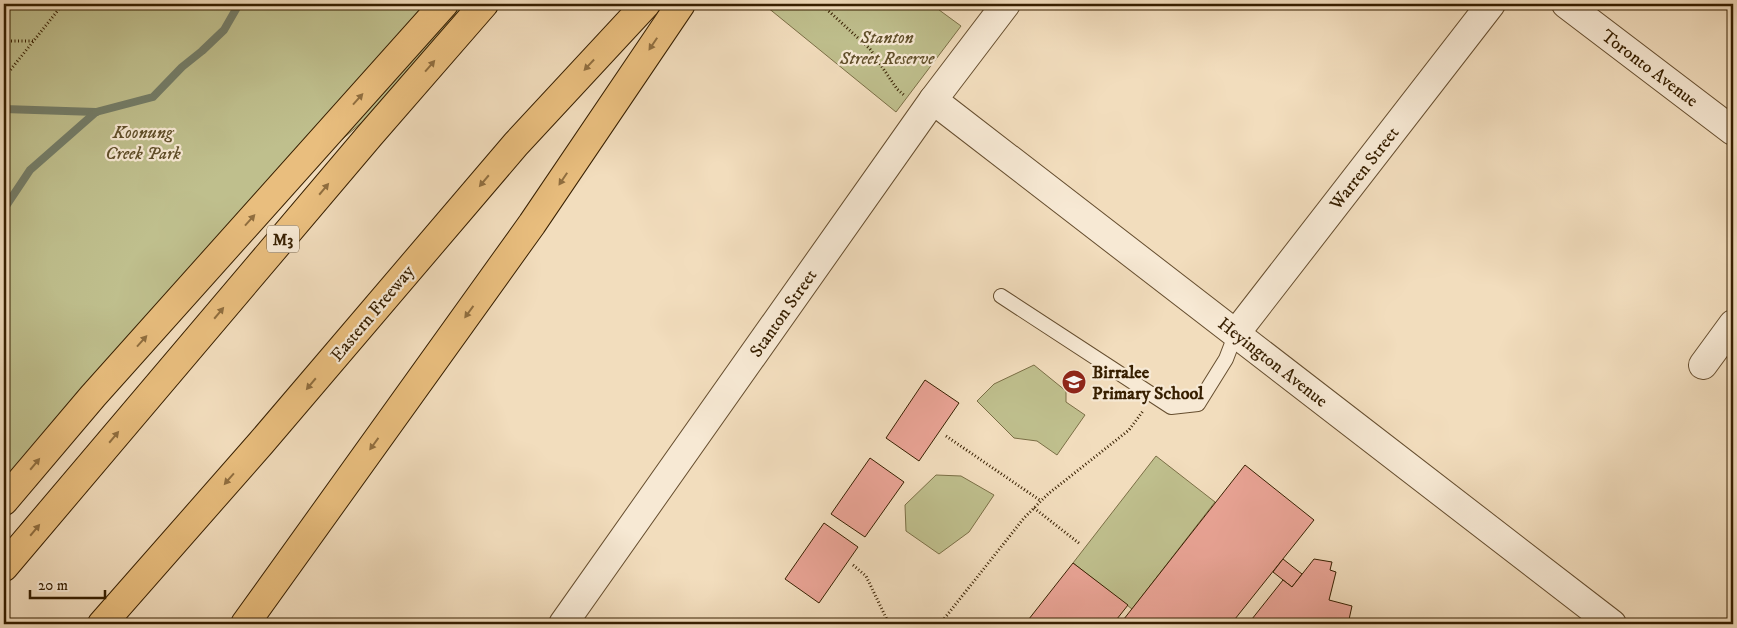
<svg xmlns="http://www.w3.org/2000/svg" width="1737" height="628" viewBox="0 0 1737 628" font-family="'IM FELL DW Pica',serif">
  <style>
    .green { fill: #bfbf8d; stroke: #7b6f46 }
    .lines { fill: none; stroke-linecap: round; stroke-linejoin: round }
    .stream { stroke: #747d68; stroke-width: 8 }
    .building { fill: #eaa496; stroke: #371f00 }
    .service-casing { stroke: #664e2f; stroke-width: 16 }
    .minor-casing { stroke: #664e2f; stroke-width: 30 }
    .motorway-casing { stroke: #371f00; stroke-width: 30 }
    .path { stroke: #371f00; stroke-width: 3; stroke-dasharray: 1 2.5; stroke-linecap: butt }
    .service { stroke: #f7e9d4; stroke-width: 14 }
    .minor { stroke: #f7e9d4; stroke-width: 28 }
    .motorway { stroke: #e9be7e; stroke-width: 28 }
    .oneway { fill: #906e3f }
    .labels { text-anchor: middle; stroke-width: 4.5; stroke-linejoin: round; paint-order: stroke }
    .shield { fill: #f7e9d4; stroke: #715c40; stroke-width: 1 }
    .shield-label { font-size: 16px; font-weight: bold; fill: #371f00 }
    .park-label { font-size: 18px; font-style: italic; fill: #604f2a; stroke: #f7e9d4 }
    .street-label { font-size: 18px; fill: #371f00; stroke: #f7e9d4 }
    .poi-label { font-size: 18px; font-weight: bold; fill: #371f00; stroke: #f7e9d4; text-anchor: start }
  </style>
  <rect width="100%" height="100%" fill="#f2ddbd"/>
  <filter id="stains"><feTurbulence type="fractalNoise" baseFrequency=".004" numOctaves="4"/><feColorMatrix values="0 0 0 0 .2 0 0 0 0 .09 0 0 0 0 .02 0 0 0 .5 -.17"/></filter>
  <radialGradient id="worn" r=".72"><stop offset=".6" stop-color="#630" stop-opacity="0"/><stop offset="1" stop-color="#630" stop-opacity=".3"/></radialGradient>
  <g class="green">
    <path d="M4,4H499L317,161L4,511Z"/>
    <path d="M770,4H931L961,26L896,112L767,7Z"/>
    <path d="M1034,365L1066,391V402L1085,415L1057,455L1037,441L1014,438L977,401L994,384Z"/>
    <path d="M1156,456L1215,502L1132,609L1073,563Z"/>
    <path d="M936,475L961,476L994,495L969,532L939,554L906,531L905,505Z"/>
  </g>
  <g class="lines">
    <g class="stream">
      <path d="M4,109L96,112"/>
      <path d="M4,209L30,170L96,112L153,97L182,67L202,51L224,30L239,4"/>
    </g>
  </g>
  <g class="building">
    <path d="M925,380L959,403L919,461L886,438Z"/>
    <path d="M870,458L904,482L865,537L831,514Z"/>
    <path d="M1245,465L1314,520L1231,624H1120Z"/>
    <path d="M824,523L858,547L819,603L785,579Z"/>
    <path d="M1283,559L1302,574L1292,587L1273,572Z"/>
    <path d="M1314,559L1332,562L1330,570L1336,572L1329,600L1352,606L1348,624H1248L1283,580L1292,587Z"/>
    <path d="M1073,563L1128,605L1113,624H1025Z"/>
  </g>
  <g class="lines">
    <defs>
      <path id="service" d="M1001,296L1171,407L1198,404L1226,359L1236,333"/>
      <g id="minor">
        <path d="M1566,4L1733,131"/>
        <path d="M933,100L1612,624"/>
        <path d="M1236,333L1491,4"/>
        <path d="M1703,365L1733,324"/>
        <path d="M563,624L933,100L1006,4"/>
      </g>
      <g id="motorway">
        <path d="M4,501L93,396L444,4"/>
        <path d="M4,567L370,135L484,4"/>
        <path d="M102,624L261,443L516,144L646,4"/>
        <path d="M245,624L532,224L681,4"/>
      </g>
    </defs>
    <use href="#service" class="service-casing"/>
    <use href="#minor" class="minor-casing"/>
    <use href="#motorway" class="motorway-casing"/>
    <g class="path">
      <path d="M821,4L870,49L897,89L905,96"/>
      <path d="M4,41H33"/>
      <path d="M4,78L63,4"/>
      <path d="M946,436L1041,501"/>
      <path d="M1034,508L1080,544"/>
      <path d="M853,565L866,576L889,624"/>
      <path d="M940,624L1024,518L1048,494L1129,430L1143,411"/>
    </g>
    <use href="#service" class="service"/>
    <use href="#minor" class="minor"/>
    <use href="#motorway" class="motorway"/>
  </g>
  <defs><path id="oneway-solid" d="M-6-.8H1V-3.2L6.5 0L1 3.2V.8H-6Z" transform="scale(1.25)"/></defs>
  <g class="oneway">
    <use href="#oneway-solid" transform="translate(653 44) rotate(124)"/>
    <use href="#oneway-solid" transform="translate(589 65) rotate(133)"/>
    <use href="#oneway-solid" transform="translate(430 66) rotate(-49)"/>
    <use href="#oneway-solid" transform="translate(358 99) rotate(-48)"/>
    <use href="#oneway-solid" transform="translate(563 179) rotate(124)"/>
    <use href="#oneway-solid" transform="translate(484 181) rotate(130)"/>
    <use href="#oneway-solid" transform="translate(324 189) rotate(-50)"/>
    <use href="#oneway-solid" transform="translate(250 220) rotate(-48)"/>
    <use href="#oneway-solid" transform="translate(469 312) rotate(126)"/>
    <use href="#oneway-solid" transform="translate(219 313) rotate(-50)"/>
    <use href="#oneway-solid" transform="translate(142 341) rotate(-48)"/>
    <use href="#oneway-solid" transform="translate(311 384) rotate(130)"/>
    <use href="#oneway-solid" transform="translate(114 437) rotate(-50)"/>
    <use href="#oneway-solid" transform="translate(374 444) rotate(126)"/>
    <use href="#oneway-solid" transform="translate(35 464) rotate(-50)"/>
    <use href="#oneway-solid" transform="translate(229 479) rotate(131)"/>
    <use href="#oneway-solid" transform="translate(35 530) rotate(-50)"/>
  </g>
  <defs>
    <symbol id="school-disc" viewBox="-11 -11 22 22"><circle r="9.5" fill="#8f2418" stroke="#f7e9d4"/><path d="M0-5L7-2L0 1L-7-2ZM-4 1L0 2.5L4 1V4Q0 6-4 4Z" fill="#fff"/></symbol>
  </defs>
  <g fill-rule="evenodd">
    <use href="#school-disc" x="1060" y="368" width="28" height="28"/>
  </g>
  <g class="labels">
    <rect class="shield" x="267" y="225.5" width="32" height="27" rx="4"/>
    <g class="shield-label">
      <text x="283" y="245">M3</text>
    </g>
    <g class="park-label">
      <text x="887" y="43">Stanton<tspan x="887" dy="21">Street Reserve</tspan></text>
      <text x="143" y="138">Koonung<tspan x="143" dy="21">Creek Park</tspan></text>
    </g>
    <g class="street-label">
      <text transform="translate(1650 68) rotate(37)" y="6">Toronto Avenue</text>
      <text transform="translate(1364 168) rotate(-52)" y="6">Warren Street</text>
      <text transform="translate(372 313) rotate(-50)" y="6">Eastern Freeway</text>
      <text transform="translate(783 313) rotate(-55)" y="6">Stanton Street</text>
      <text transform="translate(1273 362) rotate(38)" y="6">Heyington Avenue</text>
    </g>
    <g class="poi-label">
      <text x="1092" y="378">Birralee<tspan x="1092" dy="21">Primary School</tspan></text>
    </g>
  </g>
  <rect width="1737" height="628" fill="none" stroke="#f2ddbd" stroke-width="20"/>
  <rect x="5" y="5" width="1727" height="618" fill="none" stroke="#371f00" stroke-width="2.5"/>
  <rect x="10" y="10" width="1717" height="608" fill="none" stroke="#371f00"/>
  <path d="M30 590v8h75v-8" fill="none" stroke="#371f00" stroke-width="2.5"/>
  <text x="38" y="590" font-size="15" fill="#371f00" stroke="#f7e9d4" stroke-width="4" paint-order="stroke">20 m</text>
  <rect width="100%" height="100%" filter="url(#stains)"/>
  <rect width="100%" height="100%" fill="url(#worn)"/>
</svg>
